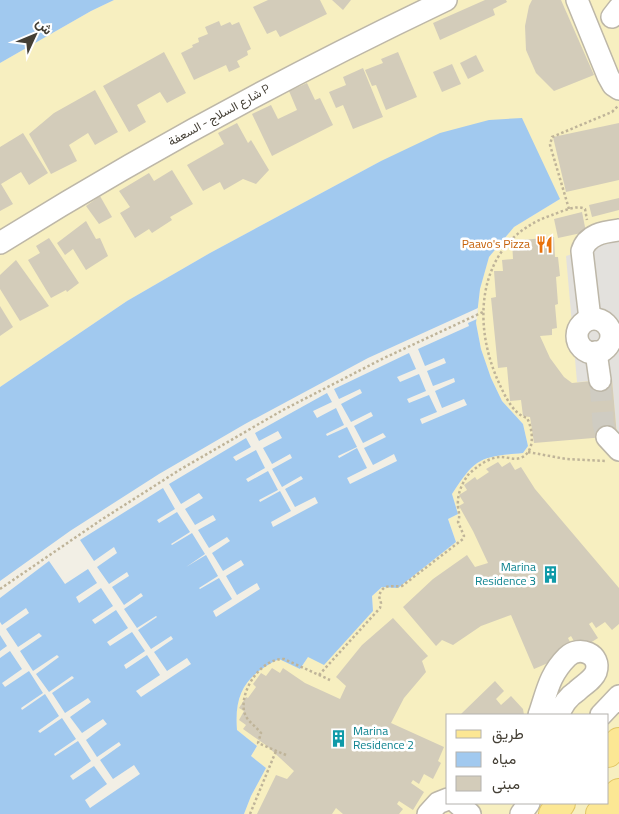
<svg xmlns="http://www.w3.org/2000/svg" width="619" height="814" viewBox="0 0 619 814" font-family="'Titillium Web',Vazirmatn,sans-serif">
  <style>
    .sand { fill: #f7efc0; fill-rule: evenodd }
    .parking { fill: #e3e1dd }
    .water { fill: #a1c9ef }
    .pier { fill: #f2efe5 }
    .building { fill: #d3ccba }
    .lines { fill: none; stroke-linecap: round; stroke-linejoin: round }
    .minor-tunnel { stroke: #cfccc2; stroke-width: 21; stroke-dasharray: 21 11; stroke-linecap: butt }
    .minor-casing { stroke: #bdb7a8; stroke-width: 24 }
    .major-casing { stroke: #e1c564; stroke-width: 30 }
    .path { stroke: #bfb499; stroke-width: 2.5; stroke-dasharray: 2.5 2.5; stroke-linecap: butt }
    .minor { stroke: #fff; stroke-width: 21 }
    .major { stroke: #fce794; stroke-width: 28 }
    .labels { text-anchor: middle; stroke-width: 5; stroke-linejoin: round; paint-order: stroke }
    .street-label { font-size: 12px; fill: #443f35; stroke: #fff }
    .food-label { font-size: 12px; fill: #c56008; stroke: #fff; text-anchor: end }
    .culture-label { font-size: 12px; fill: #0d838f; stroke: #fff; text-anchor: end }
  </style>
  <rect width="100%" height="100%" fill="#f2efe5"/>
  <path class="sand" d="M114,0H619V814H244L251,796L266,768L251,756L257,746L237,730C234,693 246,675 279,659L300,669L308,657L351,634L373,611L372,596L382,587L398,588L456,542L448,519L458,514L452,494C476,457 480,457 523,453L528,446L523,424L502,401L491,378L481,349L476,323L480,289L489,257L514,227L560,199L381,161L210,253L127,301L0,387V63L91,11ZM448,715H608V803H448Z"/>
  <path class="parking" d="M619,240V455L612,380L577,382L566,256Z"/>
  <g class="water">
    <path d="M0,0H114L91,11L0,63Z"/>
    <path d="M522,118L560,199L514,227L489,257L480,289L476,323L481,349L491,378L502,401L523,424L528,446L523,453C480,457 476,457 452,494L458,514L448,519L456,542L398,588L382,587L372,596L373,611L324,665L308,657L300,669L279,659C246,675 234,693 237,730L257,746L251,756L266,768L251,796L244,814H0V387L127,301L210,253L381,161L440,133L489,120Z"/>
  </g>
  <g class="pier">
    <path d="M478,308L477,319L468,323L469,326L418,349L425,366L444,358L446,363L427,371L433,386L454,378L455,382L435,391L442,408L464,399L467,405L422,424L420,419L437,412L429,395L409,403L407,399L426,391L419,374L400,382L397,377L416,369L409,353L334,389L339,399L360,389L362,393L341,404L351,422L371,412L373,416L354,426L363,443L383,433L386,437L364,448L373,465L394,454L397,461L350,484L347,478L367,468L357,448L339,458L338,456L357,447L347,427L327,436L326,434L344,425L336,408L317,418L313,411L332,402L327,393L255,433L259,441L278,431L282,438L263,448L272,464L290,454L292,458L272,469L282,487L301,476L303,479L285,489L295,507L315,497L318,503L273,527L271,522L291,511L280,491L260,502L259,500L278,490L268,471L248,482L246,479L265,468L256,450L236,461L233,457L251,447L246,438L169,484L181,504L199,493L203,498L185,509L195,525L213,515L216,520L198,530L209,548L227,537L230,541L212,553L223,571L241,560L244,565L226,576L237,595L257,583L260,589L216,617L213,611L232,599L219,578L200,589L199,588L218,576L206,555L186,567L205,554L192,533L172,545L171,544L190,532L177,512L159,523L157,520L175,509L163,488L80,540L94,561L114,547L117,553L97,567L109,584L127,572L129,576L112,587L124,605L141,593L143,596L124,609L137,628L156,616L157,617L138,630L151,649L171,636L173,639L154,652L167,671L187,658L191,664L141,697L136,691L160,675L147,655L126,669L124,665L145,651L132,632L110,646L107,642L128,628L116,610L95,624L92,620L113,606L101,588L79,603L76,597L97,583L88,569L65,584L49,561L0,598V581L70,531L159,474L245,424L368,358Z"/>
    <path d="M26,608L29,613L6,629L18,647L39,633L42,636L20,651L33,671L57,655L59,657L36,674L49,692L72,676L74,678L52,693L65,713L88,698L91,702L70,717L82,733L103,719L107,724L86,740L97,757L119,742L121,745L100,760L113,779L134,765L140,774L90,808L85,800L107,784L94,766L73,780L70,776L91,761L78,741L55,756L54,754L76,739L62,718L40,733L38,731L59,716L45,694L22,710L21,708L43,693L29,671L5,687L2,683L22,669L10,651L0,658V651L7,646L0,635V622L2,625Z"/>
  </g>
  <g class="building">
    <path d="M268,0H320L327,14L280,37L276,30L267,34L253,7Z"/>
    <path d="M332,0H351L343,10Z"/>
    <path d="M485,0H506L507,2L493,9L495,15L440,40L433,23Z"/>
    <path d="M532,0H561L594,75L554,91L536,73L526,50L525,26L529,6Z"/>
    <path d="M219,21L221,26L230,22L232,25L239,22L251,49L247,51L248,55L237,61L240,67L229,72L226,65L194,80L181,53L193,47L192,45L199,42L198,38L208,34L205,27Z"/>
    <path d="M164,52L186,93L167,103L160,92L137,105L146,122L129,132L103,86Z"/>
    <path d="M398,52L417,97L386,110L376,85L372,86L365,70L383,63L381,59Z"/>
    <path d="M476,55L484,71L468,79L460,63Z"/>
    <path d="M452,64L461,84L442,92L433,72Z"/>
    <path d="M363,68L383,117L353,129L343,105L336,108L329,92L346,85L343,77Z"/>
    <path d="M307,83L315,100L320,98L333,125L272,156L252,114L271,105L278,119L297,110L289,91Z"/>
    <path d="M95,90L118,132L95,145L88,133L69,145L77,161L51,174L29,134L54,113Z"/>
    <path d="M237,123L248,143L251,140L269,170L256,184L243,179L224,190L220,182L203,191L187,165L224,144L218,133Z"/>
    <path d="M619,123V180L566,192L553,137Z"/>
    <path d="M23,133L48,173L29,185L21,172L1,184L13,204L0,211V147Z"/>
    <path d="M172,170L193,204L170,217L172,220L152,233L149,229L135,238L120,213L130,207L119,191L149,173L154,181Z"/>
    <path d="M100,196L112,217L99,224L86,206Z"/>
    <path d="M619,198V210L592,217L589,205Z"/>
    <path d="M582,212L586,232L558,238L554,219Z"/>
    <path d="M86,221L96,239L100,238L108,256L86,270L73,249L65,255L57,243Z"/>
    <path d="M554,237L555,257H558L560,276L556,277L558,304L555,305L557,328L552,329V335L540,336L550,358L564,377L572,383L612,379L617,436L534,443L530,417L523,416L521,400L510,401L507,367L498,368L491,298L496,297L494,271H503L502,260L513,259L512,241Z"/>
    <path d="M49,238L79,283L67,292L66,290L51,298L28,260L40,253L36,246Z"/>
    <path d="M16,260L49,306L20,321L0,289V275Z"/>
    <path d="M0,306L13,327L0,336Z"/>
    <path d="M498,462L502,467L510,462L515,470L521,467L535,489L619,588V624L612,630L605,622L596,628L592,622L589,624L598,638L579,650L571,636L568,638L571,644L550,665L548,663L534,669L511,615L481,626L453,645L442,640L436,646L403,607L433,579L467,555L475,567L488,563L473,531L459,506L464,503L459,495L467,490L464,485L475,477L477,480L489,472L486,469Z"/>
    <path d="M393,618L428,656L422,661L426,672L404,698L391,723L444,747L438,761L441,763L433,779L424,774L419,784L413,780L411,783L424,792L413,810L399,801L397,804L403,809L399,814H343L336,808L332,814H257L276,775L287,779L294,771L267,746L243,729L246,725L239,720L244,711L239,708L246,697L248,698L256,687L253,684L261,673L266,676L272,668L280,673L283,668L305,683L340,699L346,686L336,677L362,645Z"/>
    <path d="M495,681L504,691L496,699L501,705L511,696L523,709L524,715H462L461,714Z"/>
  </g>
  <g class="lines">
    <path class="minor-tunnel" d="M600,380L603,424L607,437"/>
    <defs>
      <g id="minor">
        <path d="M577,0L608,76L613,85L619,89"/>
        <path d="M612,17L619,8"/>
        <path d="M0,243C144,153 293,73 446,0"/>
        <path d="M590,319L582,251C587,234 604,232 619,230"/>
        <circle cx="594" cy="336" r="17"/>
        <path d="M596,352L600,380"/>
        <path d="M607,437L619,450"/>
        <path d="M539,715C547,692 549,675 567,657C579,645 602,654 596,672C593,680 583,685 577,691C568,697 562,705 559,715"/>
        <path d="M601,715L619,696"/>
        <path d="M457,803L470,814"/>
        <path d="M428,814L438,803L448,799"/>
        <path d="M521,814L529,803"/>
      </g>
      <g id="major">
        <path d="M608,753L619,742"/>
        <path d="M553,814L561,803"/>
        <path d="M600,814L619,793"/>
      </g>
    </defs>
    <use href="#minor" class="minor-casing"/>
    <use href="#major" class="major-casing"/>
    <g class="path">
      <path d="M569,209L550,145L552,137L612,112L618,106"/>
      <path d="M528,452L566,459L606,461"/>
      <path d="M0,589L101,520L181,469L283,410L382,359L483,312"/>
      <path d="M319,675L380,608L381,603L379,596C383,583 391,587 402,586L463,539L464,536L458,522C460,517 459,513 458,507C457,495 461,485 468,475C476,467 489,457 501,457C507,457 514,460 520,458C536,453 533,429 527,418C513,414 505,396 499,383C470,320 478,240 552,215C561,212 576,204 585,209L587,220"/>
      <path d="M286,755L258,743L261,733C255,725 246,721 244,711C240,689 262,658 284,659L330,680"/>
      <path d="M250,814L276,751"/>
    </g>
    <use href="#minor" class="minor"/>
    <use href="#major" class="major"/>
  </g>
  <defs>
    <symbol id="restaurant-bare" viewBox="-9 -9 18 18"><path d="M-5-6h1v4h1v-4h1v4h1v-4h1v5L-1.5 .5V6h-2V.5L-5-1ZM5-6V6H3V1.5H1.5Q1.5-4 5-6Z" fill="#e8710a" stroke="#fff" stroke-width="2.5" paint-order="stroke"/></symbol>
    <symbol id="building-bare" viewBox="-9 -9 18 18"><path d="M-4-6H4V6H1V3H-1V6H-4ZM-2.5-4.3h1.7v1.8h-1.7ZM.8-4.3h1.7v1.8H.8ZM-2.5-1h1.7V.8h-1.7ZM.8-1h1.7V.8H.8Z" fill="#0f9aa8" stroke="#fff" stroke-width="2.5" paint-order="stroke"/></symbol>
  </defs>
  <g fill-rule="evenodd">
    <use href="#restaurant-bare" x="532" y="232" width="25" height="25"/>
    <use href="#building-bare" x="538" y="562" width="25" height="25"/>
    <use href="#building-bare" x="326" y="726" width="25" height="25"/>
  </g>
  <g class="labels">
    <g class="street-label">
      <text transform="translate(219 115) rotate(-29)" y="4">شارع السلاج - السعفة P</text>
    </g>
    <g class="food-label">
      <text x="530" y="248">Paavo's Pizza</text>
    </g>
    <g class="culture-label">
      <text x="536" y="571">Marina<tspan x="536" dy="14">Residence 3</tspan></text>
      <text x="353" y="735" text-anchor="start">Marina<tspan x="353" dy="14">Residence 2</tspan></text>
    </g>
  </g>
  <rect x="446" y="714" width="162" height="90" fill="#ffffff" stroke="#b4b2ae"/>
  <rect x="456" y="730" width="25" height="8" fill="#fce794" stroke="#b4b2ae"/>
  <text x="492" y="739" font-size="15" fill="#443f35">طريق</text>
  <rect x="456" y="752" width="25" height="15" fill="#a1c9ef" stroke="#b4b2ae"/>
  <text x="492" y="764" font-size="15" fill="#443f35">مياه</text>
  <rect x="456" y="776" width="25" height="15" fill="#d3ccba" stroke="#b4b2ae"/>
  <text x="492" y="789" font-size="15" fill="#443f35">مبنى</text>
  <g transform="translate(35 35) rotate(46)" stroke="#ffffff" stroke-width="4" paint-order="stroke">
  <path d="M0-4L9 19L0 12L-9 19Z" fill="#443f35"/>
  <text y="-8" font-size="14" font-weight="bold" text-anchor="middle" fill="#443f35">ش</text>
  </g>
</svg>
